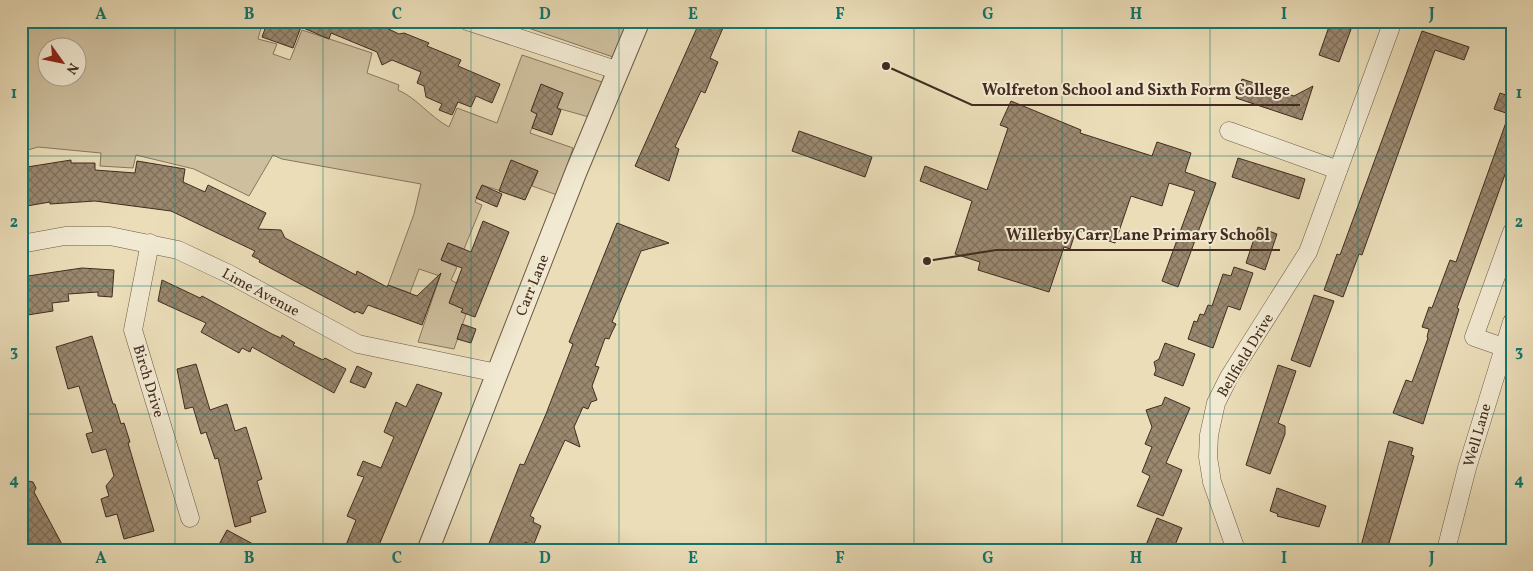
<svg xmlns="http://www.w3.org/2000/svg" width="1533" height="571" viewBox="0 0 1533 571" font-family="Vollkorn,serif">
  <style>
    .garden { fill: #cebf9e; stroke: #88765f; fill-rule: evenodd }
    .building { fill: url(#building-cross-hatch); stroke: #432c20 }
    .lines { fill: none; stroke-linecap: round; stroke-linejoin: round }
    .minor-casing { stroke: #6d5846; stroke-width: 19 }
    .tertiary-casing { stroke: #6d5846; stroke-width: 23 }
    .minor { stroke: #f1e9d1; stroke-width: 18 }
    .tertiary { stroke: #f1e9d1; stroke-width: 21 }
    .grid { fill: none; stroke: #0f766e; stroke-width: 1; stroke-opacity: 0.55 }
    .labels { text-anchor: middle; stroke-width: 4; stroke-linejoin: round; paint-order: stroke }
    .street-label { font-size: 15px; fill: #432c20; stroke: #f1e9d1 }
    .leader { fill: none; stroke: #432c20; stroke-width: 2 }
    .callout-dot { fill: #432c20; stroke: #f1e9d1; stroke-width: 2 }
    .callout-label { font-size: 16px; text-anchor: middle; font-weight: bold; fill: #432c20; stroke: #f1e9d1; stroke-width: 4; stroke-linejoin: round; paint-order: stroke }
    .neatline { fill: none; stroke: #0f766e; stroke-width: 2 }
    .grid-label { font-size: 16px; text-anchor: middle; font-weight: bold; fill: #0f766e }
  </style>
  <defs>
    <pattern id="building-cross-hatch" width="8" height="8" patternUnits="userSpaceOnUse" patternTransform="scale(1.25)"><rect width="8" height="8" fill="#9a886f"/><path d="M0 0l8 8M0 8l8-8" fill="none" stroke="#7f6f5b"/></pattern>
  </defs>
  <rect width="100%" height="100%" fill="#eaddb8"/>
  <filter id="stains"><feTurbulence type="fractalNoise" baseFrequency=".004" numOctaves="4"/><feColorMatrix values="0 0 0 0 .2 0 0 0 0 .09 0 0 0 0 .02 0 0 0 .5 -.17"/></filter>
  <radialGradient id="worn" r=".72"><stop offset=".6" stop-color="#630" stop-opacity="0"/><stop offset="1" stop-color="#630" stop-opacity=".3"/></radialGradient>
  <g class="garden">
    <path d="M21,21H254L262,24L258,39L277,44L273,54L290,60L302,30L372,53L367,73L399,85L398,90C417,98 430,117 449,127L457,108L497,123L522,55L602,82L589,117L557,108L563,93L541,85L531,111L537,114L530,133L573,148L557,195L532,186L538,171L511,161L501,191L482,185L475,202L482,205L464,249L448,243L441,260L457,267L451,280L458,284L464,305L462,312L466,314L454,349L418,342L440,276L419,269L410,293L388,285L414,214L421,184L282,159L273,155L249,196L194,169L136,155L133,168L100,166L101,153L38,147L21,152ZM48,48H78V78H48Z"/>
    <path d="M508,21H627L613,57Z"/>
  </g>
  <g class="building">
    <path d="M268,21H372L399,34L404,33L429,43L427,46L461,60L458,66L500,84L492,103L476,96L471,107L458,102L452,115L439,110L442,104L426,97L424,86L417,83L421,72L392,60L382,65L377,52L331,33L329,39L301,27L293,48L262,37Z"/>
    <path d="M700,21H726L710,58L718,62L705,93L701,91L675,147L679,149L669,181L635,166Z"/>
    <path d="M1331,21H1354L1339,62L1319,55Z"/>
    <path d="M1422,31L1469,47L1464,60L1435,50L1362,255L1359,254L1343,297L1324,290L1337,254L1340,255Z"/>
    <path d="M1242,79L1294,96L1313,86L1302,120L1236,98Z"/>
    <path d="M541,84L563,93L557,108L561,110L552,135L532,128L537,114L531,111Z"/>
    <path d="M1500,93L1512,97V155L1457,308L1459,309L1423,424L1393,413L1406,380L1412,382L1428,338L1427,337L1429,329L1422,327L1429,307L1432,308L1450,260L1456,262L1509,114L1494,109Z"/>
    <path d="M1011,101L1081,130L1080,133L1152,156L1157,142L1191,153L1185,172L1216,183L1178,287L1162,281L1195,191L1169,183L1162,206L1131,196L1115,243L1076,230L1070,249L1064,247L1049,292L978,270L980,262L955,254L972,201L920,181L925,166L987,190L1008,128L1000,125Z"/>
    <path d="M799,131L872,157L865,177L792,151Z"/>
    <path d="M1238,158L1305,179L1299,199L1232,177Z"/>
    <path d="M71,160V163H95V170L135,173L137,161L185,169L183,182L205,192L208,185L266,213L258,229L281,230L285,238L356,275L357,271L387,287L388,285L417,296L441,273L422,325L368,305L363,314L356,311L355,313L259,262L260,260L252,256L255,251L171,211L95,201L50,204V202L21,207V168Z"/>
    <path d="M511,160L538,171L525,200L499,191Z"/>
    <path d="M482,185L502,194L497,207L476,198Z"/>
    <path d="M483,221L509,232L475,317L461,312L463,309L449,303L462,268L441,260L448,243L471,252Z"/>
    <path d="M617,223L669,243L641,251L612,322L616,324L612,332L609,339L605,338L595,366L599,367L592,386L597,400L591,402L588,409L583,407L574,427L580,447L565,440L530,516L534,518L533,522L541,526L533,546L525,542L522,550H498L488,546L520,464L524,465L546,414L573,344L569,342Z"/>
    <path d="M1258,227L1277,234L1265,270L1246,263Z"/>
    <path d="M1234,267L1253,273L1240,310L1228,306L1213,348L1188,339L1194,321L1197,322L1200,314L1204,315L1208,305L1212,306L1223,274L1231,276Z"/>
    <path d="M82,268L114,270L112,297L98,296V292L68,294L69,301L52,303L53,311L21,316V277Z"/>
    <path d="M162,280L200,298L202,296L272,334L281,338L282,335L295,343L293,345L323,360L325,358L346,369L334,393L252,347L250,352L242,348L239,353L201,332L206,323L158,301Z"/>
    <path d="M1314,295L1334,301L1310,367L1291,360Z"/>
    <path d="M462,324L476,329L471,343L457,339Z"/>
    <path d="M92,336L113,404H115L121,424L124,423L130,442L128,443L154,531L124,539L117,514L106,517L101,499L109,496L106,486L114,476L106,449L92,453L86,434L93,432L79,386L68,389L56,347Z"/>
    <path d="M1165,343L1195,354L1183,386L1154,375L1156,370L1154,362L1159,359Z"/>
    <path d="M196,364L210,410L227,404L235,431L246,427L262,479L257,481L266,512L250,517L251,522L235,527L218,458L215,459L206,432L201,434L193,407L185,409L177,369Z"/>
    <path d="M1278,365L1296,371L1278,423L1285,426V434L1270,474L1246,465Z"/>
    <path d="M357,366L372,373L365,388L350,382Z"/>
    <path d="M417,384L442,393L377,550H344L356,520L347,516L364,477L357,475L363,461L381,468L394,437L384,432L396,402L406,407Z"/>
    <path d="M1165,397L1190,408L1166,463L1182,470L1163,516L1137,506L1150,476L1142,472L1152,447L1145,444L1152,427L1146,410L1162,405Z"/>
    <path d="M1389,441L1413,448L1411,455L1414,456L1387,550H1360Z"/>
    <path d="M21,468L28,481L33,482L36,488L34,492L65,550H21Z"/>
    <path d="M1277,488L1326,506L1319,527L1277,516L1278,514L1270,511Z"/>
    <path d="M1157,518L1182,528L1173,550H1144Z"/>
    <path d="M227,530L264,550H216Z"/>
  </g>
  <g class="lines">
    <defs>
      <g id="minor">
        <path d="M467,21L619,71"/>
        <path d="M1229,131L1338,170"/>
        <path d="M150,243L133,330L190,518"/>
        <path d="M21,244L65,236H110L178,250L229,274L358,344L497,373"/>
        <path d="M1503,347L1474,337L1512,232"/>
        <path d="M1236,550L1212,482L1208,457L1209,435L1216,403L1229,377L1308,252L1393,21"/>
        <path d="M1446,550L1467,468L1512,322"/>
      </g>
      <path id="tertiary" d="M428,550L576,172L639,21"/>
    </defs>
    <use href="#minor" class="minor-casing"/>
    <use href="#tertiary" class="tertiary-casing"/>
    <use href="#minor" class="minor"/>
    <use href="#tertiary" class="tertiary"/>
  </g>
  <path class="grid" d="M175,21V550M323,21V550M471,21V550M619,21V550M766,21V550M914,21V550M1062,21V550M1210,21V550M1358,21V550M21,156H1512M21,286H1512M21,414H1512"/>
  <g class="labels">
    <g class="street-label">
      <text transform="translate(532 285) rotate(-68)" y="5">Carr Lane</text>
      <text transform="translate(261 292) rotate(28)" y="5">Lime Avenue</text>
      <text transform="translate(1245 355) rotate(-59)" y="5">Bellfield Drive</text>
      <text transform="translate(149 381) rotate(73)" y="5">Birch Drive</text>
      <text transform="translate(1477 435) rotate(-74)" y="5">Well Lane</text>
    </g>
  </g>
  <path class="leader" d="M886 66L972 105H1300M927 261L996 250H1280"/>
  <g class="callout-dot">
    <circle cx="886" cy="66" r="5"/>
    <circle cx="927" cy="261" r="5"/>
  </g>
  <g class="callout-label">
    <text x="1136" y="95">Wolfreton School and Sixth Form College</text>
    <text x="1138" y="240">Willerby Carr Lane Primary School</text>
  </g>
  <rect width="1533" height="571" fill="none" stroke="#eaddb8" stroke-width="55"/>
  <g transform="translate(62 62) rotate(123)"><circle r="24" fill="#f1e9d1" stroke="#ab9d8a"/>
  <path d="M0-4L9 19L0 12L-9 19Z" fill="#8f2418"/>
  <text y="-8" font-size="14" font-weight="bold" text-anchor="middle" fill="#432c20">N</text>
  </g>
  <rect x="28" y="28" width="1478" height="516" class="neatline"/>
  <g class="grid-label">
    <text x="101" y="19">A</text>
    <text x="249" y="19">B</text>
    <text x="397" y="19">C</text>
    <text x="545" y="19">D</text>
    <text x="693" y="19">E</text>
    <text x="840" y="19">F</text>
    <text x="988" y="19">G</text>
    <text x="1136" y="19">H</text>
    <text x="1284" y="19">I</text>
    <text x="1432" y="19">J</text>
    <text x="14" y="98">1</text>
    <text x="1519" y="98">1</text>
    <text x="14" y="227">2</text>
    <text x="1519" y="227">2</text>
    <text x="14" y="356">3</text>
    <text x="1519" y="356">3</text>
    <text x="14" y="485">4</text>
    <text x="1519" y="485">4</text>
    <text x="101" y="563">A</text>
    <text x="249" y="563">B</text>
    <text x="397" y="563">C</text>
    <text x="545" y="563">D</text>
    <text x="693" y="563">E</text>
    <text x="840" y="563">F</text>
    <text x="988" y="563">G</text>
    <text x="1136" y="563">H</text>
    <text x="1284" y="563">I</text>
    <text x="1432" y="563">J</text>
  </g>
  <rect width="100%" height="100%" filter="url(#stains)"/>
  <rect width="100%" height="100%" fill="url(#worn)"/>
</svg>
